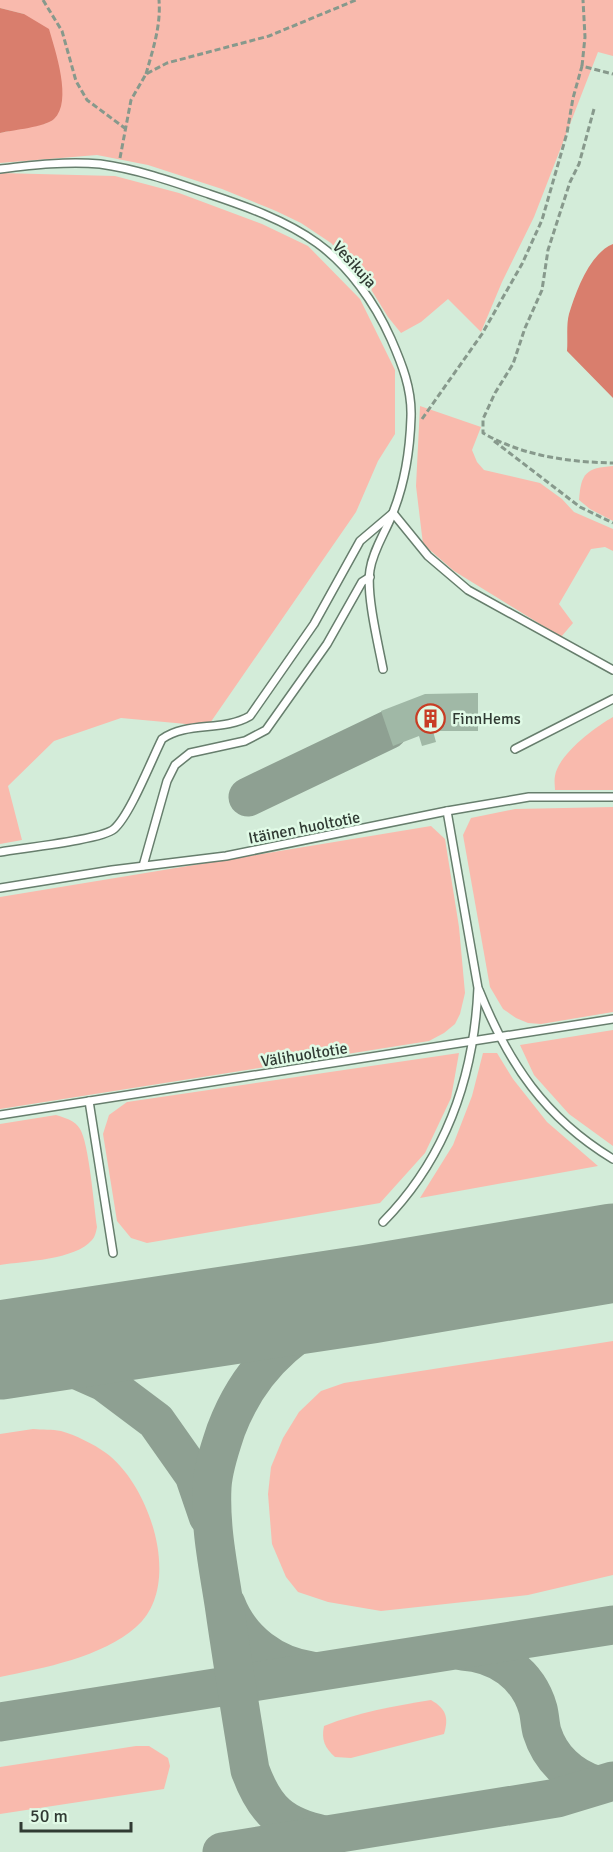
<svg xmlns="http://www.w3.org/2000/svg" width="613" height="1852" viewBox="0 0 613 1852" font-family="Signika,sans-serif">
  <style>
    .green { fill: #f9baad }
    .water { fill: #d97e6d }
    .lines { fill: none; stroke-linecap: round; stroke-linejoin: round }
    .taxiway { stroke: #8ea092; stroke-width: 39 }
    .runway { stroke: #8ea092; stroke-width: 99 }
    .building { fill: #a0b8a6 }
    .lane-casing { stroke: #677e6d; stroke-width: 10 }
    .path { stroke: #87998c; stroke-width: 3; stroke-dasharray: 6 3; stroke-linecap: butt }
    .lane { stroke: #fff; stroke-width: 7 }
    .labels { text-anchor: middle; stroke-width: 5; stroke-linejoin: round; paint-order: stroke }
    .street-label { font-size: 16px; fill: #303a33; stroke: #e0fae6 }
    .poi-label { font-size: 16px; fill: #303a33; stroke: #e0fae6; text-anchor: start }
  </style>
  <rect width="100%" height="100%" fill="#d3ecd9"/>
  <g class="green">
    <path d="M0,0H613V56L598,52L534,217L502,282L481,332L448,299L421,322L401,333L388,317L361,273L331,243L301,223L276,211L222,189L148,165L97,155L0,163V133L47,123L24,14L0,8Z"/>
    <path d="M0,173L115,176L179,193L262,224L308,246L360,299L395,370V434L378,461L356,512L208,726L121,718L54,741L8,786L22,840L0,844Z"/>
    <path d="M420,406L481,427L472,450L477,462L484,470L540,483L562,499L574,512L613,529V551L605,547L591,549L559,604L573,623L561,637L454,571L423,544L416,486Z"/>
    <path d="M613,466V521L590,509L579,500C581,473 586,468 613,466Z"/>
    <path d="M613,717V790H555C555,786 554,781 555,776C558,755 595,727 613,717Z"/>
    <path d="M613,807V1012L541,1024L528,1023L516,1018L503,1009L490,987L463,835L471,818L515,809Z"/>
    <path d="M431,826L445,839L459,927L465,993L460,1014L455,1024L444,1033L429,1041L0,1109V897Z"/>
    <path d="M613,1030V1146L569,1114L534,1075L520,1045Z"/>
    <path d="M459,1053L451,1098L425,1153L380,1203L147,1243L131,1238L117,1221L103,1134L109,1115L127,1102Z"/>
    <path d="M483,1053H497L513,1079L547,1122L598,1166L420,1198L453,1145L472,1096Z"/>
    <path d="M56,1115C65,1118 75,1120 80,1129C89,1143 94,1207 97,1227C96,1232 95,1237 92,1240C75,1260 25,1261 0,1265V1124Z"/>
    <path d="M613,1341V1575L528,1595L381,1611L328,1602L298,1592L286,1577L272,1544L268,1494L271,1467L283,1438L299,1412L321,1391L344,1383Z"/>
    <path d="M33,1429C42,1430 52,1429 61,1431C75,1435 94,1444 106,1453C150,1485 184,1586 136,1627C102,1657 44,1668 0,1677V1434Z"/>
    <path d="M431,1700C446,1709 449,1717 444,1734L351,1758L335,1757C325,1748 321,1740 324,1726C359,1712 394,1706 431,1700Z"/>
    <path d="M136,1746H149L168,1758L170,1766L164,1789L0,1814V1767Z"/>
  </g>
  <g class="water">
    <path d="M0,8L24,14L49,29C55,50 73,102 54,119C45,127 13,130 0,133Z"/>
    <path d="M613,244V398L567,351C568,339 566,325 569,314C576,291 590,253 613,244Z"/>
  </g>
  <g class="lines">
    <g class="taxiway">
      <path d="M248,797L388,730"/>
      <path d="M0,1356H12L68,1366L104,1382L156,1421L194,1475L208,1516"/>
      <path d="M226,1604C240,1641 274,1666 312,1671"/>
      <path d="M462,1651C498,1653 528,1674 538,1709C540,1717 540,1725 542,1732C550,1758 570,1777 596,1785"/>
      <path d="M0,1722L613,1625"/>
      <path d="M324,1835C282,1826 265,1811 250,1770C241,1715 232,1660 224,1604C218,1565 210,1527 212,1487C213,1468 220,1448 226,1430C253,1358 302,1325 370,1294"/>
      <path d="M222,1852L557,1798L613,1781"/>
    </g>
    <path class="runway" d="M0,1350L370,1294L613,1253"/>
  </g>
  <path class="building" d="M478,693V731H433L436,742L422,746L419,736L393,746L381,711L425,694Z"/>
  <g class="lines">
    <defs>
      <g id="lane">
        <path d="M0,169C33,165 67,161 100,164C137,169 174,182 209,194C245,206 285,220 317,243C349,266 375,303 391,339C402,364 412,389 411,417C410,449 404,486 392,515C385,533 373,550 370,570C366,594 378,643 383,669"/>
        <path d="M515,749L613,699"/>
        <path d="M0,852C21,848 101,840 114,829C130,815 151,761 162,739C187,721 223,732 250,716L314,624L360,541L393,513L428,556L468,590L613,670"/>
        <path d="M143,866L167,781L175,765L190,753L245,741L266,730L327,644L362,582L370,577"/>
        <path d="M0,888L112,870L226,856L447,811L529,797H613"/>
        <path d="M479,990C508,1063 545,1118 613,1159"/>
        <path d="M89,1101L113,1253"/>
        <path d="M0,1115L613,1019"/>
        <path d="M383,1222C446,1158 474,1077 478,988L447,811"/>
      </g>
    </defs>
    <use href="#lane" class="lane-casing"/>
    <g class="path">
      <path d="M43,0L62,31L76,81L87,100L126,129"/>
      <path d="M582,66L585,37L583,0"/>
      <path d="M146,74C153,49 161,26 159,0"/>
      <path d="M594,109L579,164L570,182L548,250L542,290L525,328L513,364L495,393L483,419V433C523,456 568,462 613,463"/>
      <path d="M120,158L131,100L146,74L167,63L269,36L356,0"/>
      <path d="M422,419L482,334L522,264L542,220L567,133L573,98L582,66L613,74"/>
      <path d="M494,441L580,507L613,523"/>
    </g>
    <use href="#lane" class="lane"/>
  </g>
  <defs>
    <symbol id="building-ring" viewBox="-11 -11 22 22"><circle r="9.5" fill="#e0fae6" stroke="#c83d25" stroke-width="1.5"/><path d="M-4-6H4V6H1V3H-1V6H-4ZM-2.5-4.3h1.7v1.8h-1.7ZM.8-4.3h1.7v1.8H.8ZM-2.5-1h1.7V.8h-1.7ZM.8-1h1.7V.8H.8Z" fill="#c83d25"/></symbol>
  </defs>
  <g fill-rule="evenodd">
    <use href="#building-ring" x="414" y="702" width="33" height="33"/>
  </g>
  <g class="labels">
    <g class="street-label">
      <text transform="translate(355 264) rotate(48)" y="6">Vesikuja</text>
      <text transform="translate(304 827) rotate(-11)" y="6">Itäinen huoltotie</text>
      <text transform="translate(304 1054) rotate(-9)" y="6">Välihuoltotie</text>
    </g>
    <g class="poi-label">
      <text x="452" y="724">FinnHems</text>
    </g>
  </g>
  <path d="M21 1822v9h110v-9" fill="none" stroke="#303a33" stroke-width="3"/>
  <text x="30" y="1822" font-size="18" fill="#303a33" stroke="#e0fae6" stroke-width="4.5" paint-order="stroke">50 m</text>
</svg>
